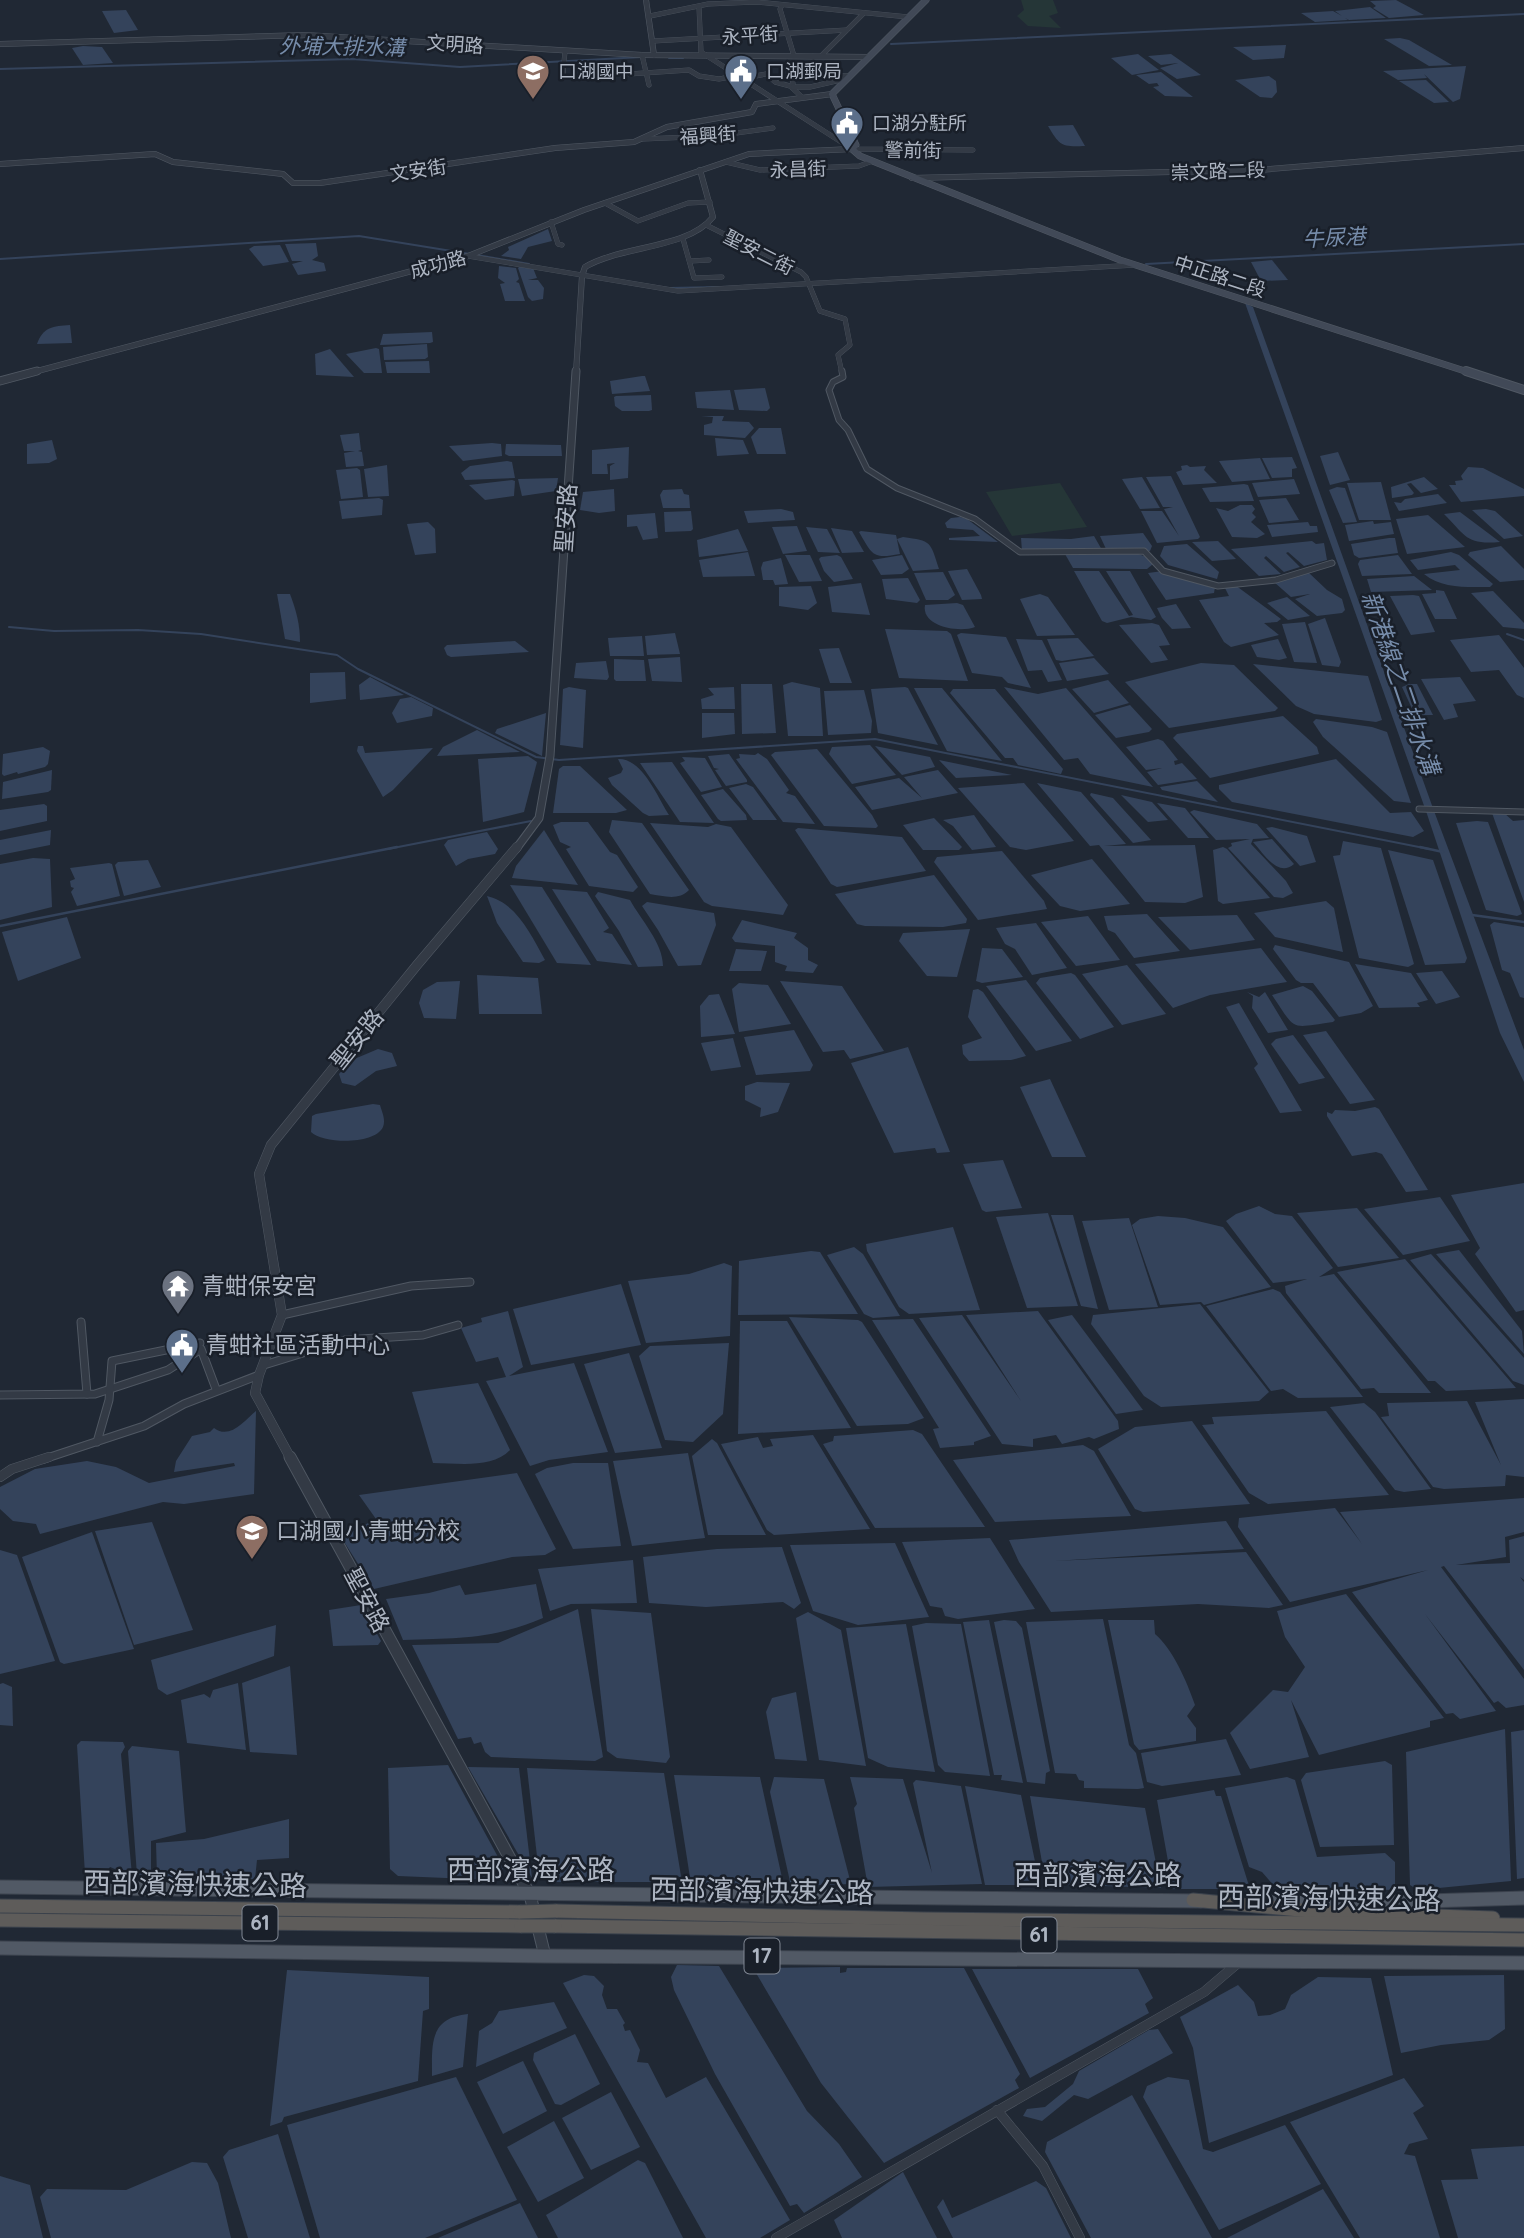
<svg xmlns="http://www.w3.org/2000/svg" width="1524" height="2238" viewBox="0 0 1524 2238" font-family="Quicksand,'Noto Sans TC',sans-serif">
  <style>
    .green { fill: #253637 }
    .water { fill: #34435b }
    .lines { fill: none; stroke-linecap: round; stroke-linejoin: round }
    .stream-far1 { stroke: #34435b; stroke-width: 2 }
    .stream { stroke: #34435b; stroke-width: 2.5 }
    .minor-far3-casing { stroke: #505863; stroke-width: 5 }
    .minor-far2-casing { stroke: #505863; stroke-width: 7 }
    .minor-far1-casing { stroke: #505863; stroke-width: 9 }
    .minor-casing { stroke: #505863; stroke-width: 10 }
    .tertiary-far3-casing { stroke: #505863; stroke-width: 6 }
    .tertiary-far2-casing { stroke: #505863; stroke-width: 9 }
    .tertiary-far1-casing { stroke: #505863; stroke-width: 10 }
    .tertiary-casing { stroke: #505863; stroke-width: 13 }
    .secondary-far1-casing { stroke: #505863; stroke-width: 7 }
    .secondary-casing { stroke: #505863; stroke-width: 10 }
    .primary-casing { stroke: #3c434e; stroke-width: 15 }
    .trunk-casing { stroke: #3b424c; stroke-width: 15 }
    .minor-far3 { stroke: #333a45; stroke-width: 4.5 }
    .minor-far2 { stroke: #333a45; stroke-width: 5 }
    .minor-far1 { stroke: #333a45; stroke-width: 7 }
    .minor { stroke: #333a45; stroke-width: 9 }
    .tertiary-far3 { stroke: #333a45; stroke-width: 5 }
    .tertiary-far2 { stroke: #333a45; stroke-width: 7 }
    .tertiary-far1 { stroke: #333a45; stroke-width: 9 }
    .tertiary { stroke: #333a45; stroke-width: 11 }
    .secondary-far1 { stroke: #414957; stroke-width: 6 }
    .secondary { stroke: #414957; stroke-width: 8 }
    .primary { stroke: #515965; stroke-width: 13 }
    .trunk { stroke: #5e5c5a; stroke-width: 13 }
    .trunk-bridge-casing { stroke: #3b424c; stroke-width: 15; stroke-linecap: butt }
    .trunk-bridge { stroke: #5e5c5a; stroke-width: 13 }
    .labels { text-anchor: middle; stroke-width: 5; stroke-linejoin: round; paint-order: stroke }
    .far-street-label { font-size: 19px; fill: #adb5c2; stroke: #191f29 }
    .far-poi-label { font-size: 19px; fill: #adb5c2; stroke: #191f29; text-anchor: start }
    .far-water-label { font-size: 21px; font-style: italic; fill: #768caa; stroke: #191f29 }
    .shield { fill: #191f29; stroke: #818894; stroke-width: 2 }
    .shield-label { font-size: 21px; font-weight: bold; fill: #adb5c2 }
    .street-label { font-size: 23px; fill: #adb5c2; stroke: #191f29 }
    .poi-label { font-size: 23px; fill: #adb5c2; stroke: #191f29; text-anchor: start }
    .water-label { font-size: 24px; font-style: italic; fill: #768caa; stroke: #191f29 }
    .near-street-label { font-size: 28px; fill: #adb5c2; stroke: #191f29 }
  </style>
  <rect width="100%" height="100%" fill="#202834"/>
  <g class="green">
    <path d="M1021,0H1053L1058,13L1049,16L1061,28L1028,26L1017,16L1024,10Z"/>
    <path d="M1060,483L1087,527L1012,536L986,492Z"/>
  </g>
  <g class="water">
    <path d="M1396,0L1424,15L1389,18L1373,8L1376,6L1370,1Z"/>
    <path d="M1370,7L1386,18L1349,20L1345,18L1348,20L1315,22L1301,13L1333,11L1342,16L1335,11Z"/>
    <path d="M126,10L138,30L114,33L102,11Z"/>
    <path d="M1400,38L1409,40L1452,65L1429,66L1384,39Z"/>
    <path d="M1286,45L1284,58L1253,60L1233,47Z"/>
    <path d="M83,46L102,47L113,63L83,65L72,48Z"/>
    <path d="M1138,54L1159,70L1132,75L1111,58Z"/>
    <path d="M1171,54L1201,75L1177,79L1160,68L1178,63L1161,65L1148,56Z"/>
    <path d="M1466,66L1460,99L1453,102L1424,74L1427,78L1398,80L1383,71Z"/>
    <path d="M1161,72L1193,97L1165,96L1153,87L1159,86L1157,83L1149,84L1136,75Z"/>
    <path d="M1269,76L1276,81L1277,92L1272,98L1260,97L1235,80Z"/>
    <path d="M1426,80L1449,102L1434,103L1399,81Z"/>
    <path d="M1073,125L1085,146C1061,147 1060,146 1048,126Z"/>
    <path d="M548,229L552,241L528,247L521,259L501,256L509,250L508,247Z"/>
    <path d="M316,243L318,256L312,260L324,263L326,271L298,275L292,264L303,261H292L285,244Z"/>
    <path d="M280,245L289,262L263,266L249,249L254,246Z"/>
    <path d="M1272,260L1288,280L1261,281L1251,262Z"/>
    <path d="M499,266L516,268L519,279L516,282L519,283L525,301H505L500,284L505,283L498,278Z"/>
    <path d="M520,266L533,268L537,278L528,280H538L544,288L543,299L532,301L528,297L518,268Z"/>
    <path d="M1245,303L1253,307L1434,811L1524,1050V1082L1500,1033L1427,814Z"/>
    <path d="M70,325L72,343L37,344C43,327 53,326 70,325Z"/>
    <path d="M432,332L433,342L430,343L380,345L383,334Z"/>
    <path d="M427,344L428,357L425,359L384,360L383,347Z"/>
    <path d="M376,348L379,349L382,373H364L346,354Z"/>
    <path d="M330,349L354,377L316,375L315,354Z"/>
    <path d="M429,361L430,373H387L385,362Z"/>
    <path d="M642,376H645L650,391L612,394L610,381Z"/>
    <path d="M765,388L770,408L767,411L739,410L734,390Z"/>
    <path d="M730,390L734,410L697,408L695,392Z"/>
    <path d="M651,395L652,410L649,411H622L615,406L614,397L616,396Z"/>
    <path d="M701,416H724L722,421L749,422L754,428L745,438L704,435V425L712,423L713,417Z"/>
    <path d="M759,428H781L786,454H757L751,437Z"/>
    <path d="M359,433L361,450L358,451L362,452L364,466L346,467L344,453L355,451H344L340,435Z"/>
    <path d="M715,438L743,440L749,454L717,456Z"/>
    <path d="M52,440L57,459L49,463L27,464V444Z"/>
    <path d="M492,443L501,444L502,456L463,461L449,446Z"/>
    <path d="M506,444L561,445L562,456H509L505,454Z"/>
    <path d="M629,447L628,478L610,480V466L615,463L607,464L608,474H592V450Z"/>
    <path d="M1338,452L1350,480L1330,485L1320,456Z"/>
    <path d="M1292,457L1297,468L1292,469V477L1272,478L1262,458Z"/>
    <path d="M1260,458L1270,479L1232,482L1219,461Z"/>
    <path d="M507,461L512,462L515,478L465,480L461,473L470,466Z"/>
    <path d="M387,465L389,496L368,497L364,469Z"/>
    <path d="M1187,465L1190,467L1206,466L1204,470L1217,483L1183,485L1176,472L1182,470L1181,466Z"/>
    <path d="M1468,467L1483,468L1524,489V496L1461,502L1449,485H1456L1455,481L1463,480L1461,476Z"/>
    <path d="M357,468L360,470L363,497L341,499L336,470Z"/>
    <path d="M1171,476L1200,537L1198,539L1157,543L1141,511H1162L1179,536L1164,509L1173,507H1163L1146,477Z"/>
    <path d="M1142,477L1160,508L1140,509L1122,479Z"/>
    <path d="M1424,477L1438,489L1421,493L1411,483L1407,484L1414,493L1412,495L1392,498L1391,487Z"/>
    <path d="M558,478L556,491L522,496L518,479Z"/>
    <path d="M1294,479L1300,494L1258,497L1252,483Z"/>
    <path d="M512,480L515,481L514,496L485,500L469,485Z"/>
    <path d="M1381,482L1391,520H1359L1347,483Z"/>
    <path d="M1244,484L1248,485L1254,501L1210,502L1202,488Z"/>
    <path d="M1337,487L1345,488L1357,522L1343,523L1329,490Z"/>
    <path d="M614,489L615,511L599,513L580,510L583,492Z"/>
    <path d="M682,489L684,494L689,495L690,508H663L660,495L663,490Z"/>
    <path d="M1438,494L1447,503L1399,511L1394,502L1401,503L1405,499Z"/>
    <path d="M379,498L383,500L382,515L342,519L339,501Z"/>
    <path d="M1286,498L1299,520L1269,523L1259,500Z"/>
    <path d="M1240,505H1252L1255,509L1252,513L1256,517L1251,522L1265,534L1257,538L1232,537L1216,508L1228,511Z"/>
    <path d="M781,509L793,512L795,520L748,523L744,511Z"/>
    <path d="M1486,509L1495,511L1523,536L1504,539L1472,510Z"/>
    <path d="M691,511L693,529L691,531L665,532L664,512Z"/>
    <path d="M1460,512L1500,542C1466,545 1466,536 1444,514Z"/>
    <path d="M655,513L658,538L643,540L637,526L627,527V515Z"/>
    <path d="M1428,515L1465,547L1407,554L1396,519Z"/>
    <path d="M960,517L967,519L998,542L949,540V538L980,536L973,530L947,528L945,523L951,518Z"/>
    <path d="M1373,521L1374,524L1391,522L1394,534L1349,541L1345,525Z"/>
    <path d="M428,522L435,529L436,553L415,555L407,524Z"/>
    <path d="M1308,522L1310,526H1317L1318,532L1272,537L1267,525Z"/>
    <path d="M797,526L807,551L783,554L772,527Z"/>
    <path d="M806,527L827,529L840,553L818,552Z"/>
    <path d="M831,528L852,531L864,552L842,553Z"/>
    <path d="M738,529L748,551L699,557L697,540Z"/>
    <path d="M861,531L896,535L900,554C873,559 873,556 859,532Z"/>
    <path d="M1143,533L1152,546L1150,551L1106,549L1100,536Z"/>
    <path d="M1094,536L1102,550L1022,551L1021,538L1071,539Z"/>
    <path d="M903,537C932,541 930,541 939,569L913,571L897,539Z"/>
    <path d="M1389,538H1395L1398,553L1359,558L1354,555L1351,544Z"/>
    <path d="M1218,541L1236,559L1212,561L1192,542Z"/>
    <path d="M1312,541L1316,544L1324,543L1327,560L1304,566L1288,552L1286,553L1300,567L1284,572L1266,556L1264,558L1281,574L1259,576L1231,549Z"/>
    <path d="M1187,544L1219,572L1217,579L1168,565L1160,556L1164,546Z"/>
    <path d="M1501,546L1524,569V580L1500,582L1468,555L1470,552Z"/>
    <path d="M748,552L755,576L703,577L699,560Z"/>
    <path d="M1451,552L1459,555L1493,584L1490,587C1467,587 1442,589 1424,574L1460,570L1455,565L1418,570L1410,560Z"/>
    <path d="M1065,554H1138L1147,557L1153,564L1147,569H1138L1073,568Z"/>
    <path d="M785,555H810L822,581L799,582Z"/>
    <path d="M837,555L841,557L853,579L834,582L824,571L819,559L821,557Z"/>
    <path d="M902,555L909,569L902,574L881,575L872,560Z"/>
    <path d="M1398,555L1412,574L1362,576L1358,564L1360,560Z"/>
    <path d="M781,558L788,584L775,585L773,580H763L761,568L763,562Z"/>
    <path d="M967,569L981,595L982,599L962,600L948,571Z"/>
    <path d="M1099,571L1129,616L1133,615L1106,571H1130L1156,617L1151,620L1131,617L1107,623L1102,621L1074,571Z"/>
    <path d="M1163,571L1215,587L1214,593L1166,600L1148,573Z"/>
    <path d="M943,572L955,595L948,600H926L914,573Z"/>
    <path d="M1308,572L1327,590L1342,599L1345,610L1342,613L1317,616L1295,599L1310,594L1291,597L1274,582Z"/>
    <path d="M1414,576L1432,590L1371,592L1367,579Z"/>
    <path d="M908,578L920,600L917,603L886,599L882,579Z"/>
    <path d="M861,583L870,615L832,612L828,587Z"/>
    <path d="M1235,585L1281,619L1277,622L1264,623L1279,635L1231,647L1224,642L1199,600L1229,596L1224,586Z"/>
    <path d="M811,586L817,603L808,610L779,606V587Z"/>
    <path d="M1436,590L1444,591L1457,619H1435L1422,594L1436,593Z"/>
    <path d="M1493,591L1524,623V629L1503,627L1471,593Z"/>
    <path d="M277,594H290C296,610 300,624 300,642L285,639Z"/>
    <path d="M1040,594L1048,597L1075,635L1037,636L1020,599Z"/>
    <path d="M1413,595L1419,596L1435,632L1411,635L1390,596Z"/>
    <path d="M1287,597L1310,616L1288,620L1267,603Z"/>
    <path d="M957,603L963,605L975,627C960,633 921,627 925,605Z"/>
    <path d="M1176,604L1191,628L1172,629L1162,618L1157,608Z"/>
    <path d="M1325,618L1341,662L1339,667L1322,665L1308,624Z"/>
    <path d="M1305,622L1317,663L1294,662L1282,624Z"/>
    <path d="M1152,623L1159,625L1170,645L1159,646L1168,660L1151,663L1119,625Z"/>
    <path d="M885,629L947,631L951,634L968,681L899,678Z"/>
    <path d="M675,633L680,654L647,655L645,636Z"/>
    <path d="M961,633L1006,637L1031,688L1008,683L1002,677L972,673L957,635Z"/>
    <path d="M1499,635L1524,668V698L1517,695L1499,670L1471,672L1450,640Z"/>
    <path d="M642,636L644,656H610L608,638Z"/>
    <path d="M1078,638L1094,656L1062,661L1056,660L1047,639Z"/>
    <path d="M1016,639L1042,640L1062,680L1048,682L1042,670L1028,671Z"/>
    <path d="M1278,639L1287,658L1279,660L1257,657L1251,645Z"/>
    <path d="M515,641L529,652L451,657L447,655L444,648L447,645Z"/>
    <path d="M839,648L852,683H830L819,649Z"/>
    <path d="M680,657L682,682L652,681L648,659Z"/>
    <path d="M1094,658L1109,674L1067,681L1059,663Z"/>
    <path d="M614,659L644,660L646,681H616L614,679Z"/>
    <path d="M606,661L609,677L607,680L574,678L576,663Z"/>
    <path d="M1201,663L1234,665L1278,708L1275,711L1169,728L1125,682Z"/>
    <path d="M1253,664L1368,676L1382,720L1376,722L1314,714L1296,706Z"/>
    <path d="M345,672L346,699L310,703V673Z"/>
    <path d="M370,677L404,695L360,700L359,685Z"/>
    <path d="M1460,677L1476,701L1453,704L1458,717L1444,720L1421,679Z"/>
    <path d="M1108,680L1129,703L1094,713L1072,689Z"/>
    <path d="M792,682L820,688L823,736H788L783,685Z"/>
    <path d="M741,684H772L776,733L742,734Z"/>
    <path d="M1409,684H1417L1433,715H1415L1402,687Z"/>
    <path d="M569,687L586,690L583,748L560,745L563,689Z"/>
    <path d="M734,687L735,709H702L701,699L714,695L708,688Z"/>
    <path d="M905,687L908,688L938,745L878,733L871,689Z"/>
    <path d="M1004,687L1038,694L1066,688L1153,787L1090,774L1078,758L1064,760Z"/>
    <path d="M914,688H942L1002,761L947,751Z"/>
    <path d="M953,689H995L1063,769L1061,774L1018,765L1013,758H1005L950,693Z"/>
    <path d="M864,690L872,721L871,733L828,735L824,691Z"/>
    <path d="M411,697L433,708L432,716L397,723L392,713L400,699Z"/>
    <path d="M1130,705L1152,729L1149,732L1116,738L1095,715Z"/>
    <path d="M546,713L542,756L495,733L497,729Z"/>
    <path d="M702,713H734L735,734L702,738Z"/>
    <path d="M1283,716L1317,747L1319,754L1210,778L1173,738L1177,734Z"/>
    <path d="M1316,719L1372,727L1387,732L1411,803L1394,801L1323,737L1313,722Z"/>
    <path d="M477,730L520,752L437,756L443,747Z"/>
    <path d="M1158,739L1163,741L1178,760L1174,761L1175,765L1182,763L1197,779L1158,785L1147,772L1162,768L1146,770L1126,747Z"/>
    <path d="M870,745L896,775L852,784L829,754L832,747Z"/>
    <path d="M358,746H363L365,753L433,748L393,790L383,797L357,751Z"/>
    <path d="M875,746L930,757L935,767L902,775Z"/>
    <path d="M43,747L50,751L48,764L45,767L18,774L17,772L4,776L2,774L3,754Z"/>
    <path d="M817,749L872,815L878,826L876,828L824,826L771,755L775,752Z"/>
    <path d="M758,753L767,759L789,790L786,793L795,796L815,824L783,822L736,759L740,758L739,754L755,755Z"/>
    <path d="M729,754L747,780V782L726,786L715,770L719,769L714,768L708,756Z"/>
    <path d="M528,756L537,762L524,812L483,822L478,759Z"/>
    <path d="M682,757L705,758L722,787L701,792L680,763L685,761Z"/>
    <path d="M618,759C642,758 657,796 669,815L649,816L643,813L612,785L608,778L621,773L623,769Z"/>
    <path d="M1336,759L1390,813L1411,812L1424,831L1413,837L1232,802L1219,789V785L1224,784Z"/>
    <path d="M939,760L1012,775L956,778Z"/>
    <path d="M672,762L714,823L680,822L640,763Z"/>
    <path d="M563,766H580L627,810L616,813H553L559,769Z"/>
    <path d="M52,770L51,790L48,792L2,799L3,782Z"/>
    <path d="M938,770L958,793L872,810L855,787L899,778L922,798L904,777Z"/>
    <path d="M1197,781L1218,802L1162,790L1160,787Z"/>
    <path d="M1024,783L1074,841L1026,850L1010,847L958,788Z"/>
    <path d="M1037,783L1081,792L1126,844L1104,846L1195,845L1203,897L1185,903L1145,902L1099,845L1090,846Z"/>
    <path d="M746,784L753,787L777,820H753L729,788Z"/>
    <path d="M723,789L746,815L747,820L721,821L718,819L701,795Z"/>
    <path d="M1091,793L1113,798L1151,840L1133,843L1090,795Z"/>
    <path d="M1121,795L1152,802L1168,820L1148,822Z"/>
    <path d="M1157,803L1185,808L1209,838H1188Z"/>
    <path d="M44,804L47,806V821L0,831V810Z"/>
    <path d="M1194,810L1257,824L1269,838L1253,839L1251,844L1286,881L1293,893L1283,898L1274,897L1228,848L1232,846L1231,843L1250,839L1216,840L1190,812Z"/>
    <path d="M1492,813H1504L1513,821L1524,820V902Z"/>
    <path d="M974,815L996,847L972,850L953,826L943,820Z"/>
    <path d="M934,818L962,847L959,850H923L903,825Z"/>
    <path d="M612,820L642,823L689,890C679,901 663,896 650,894L609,832Z"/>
    <path d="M1477,821L1488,822L1522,914L1517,916L1486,910L1456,823Z"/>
    <path d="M561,822H588L610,852L617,855L638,887L633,892L589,886L566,849L571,847L560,842L553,825Z"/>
    <path d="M650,823L708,827L716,824L731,827L788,905L783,915L712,906L704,902Z"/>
    <path d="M1272,827L1307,836L1316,862L1300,866L1266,828Z"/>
    <path d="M798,828L902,837L926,871L837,887L831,884L795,830Z"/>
    <path d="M51,830L50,845L0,855V840Z"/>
    <path d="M544,830L578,885L512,878L516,866Z"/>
    <path d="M487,832L498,849L495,854L468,859L456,866L444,845L448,840Z"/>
    <path d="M1272,839L1294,864C1278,878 1264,854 1253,842Z"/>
    <path d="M1343,841L1381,848L1414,964L1408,967L1359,958L1333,856L1340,855Z"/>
    <path d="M1223,847L1227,849L1270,898L1223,904L1218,901L1213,850Z"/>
    <path d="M1388,850L1433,860L1467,958L1465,963L1425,965Z"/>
    <path d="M1002,851L1044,901L1047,909L978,920L934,862L937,857Z"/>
    <path d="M33,858L50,859L52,907L0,920V864Z"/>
    <path d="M1092,859L1130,904L1080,911L1060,906L1031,875Z"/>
    <path d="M148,860L161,887L124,896L115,865L118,862Z"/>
    <path d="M109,863L112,864L120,896L77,906L71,892L74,888L71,887L70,881L75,879L70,868Z"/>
    <path d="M934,875L967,919L966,923L943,927L865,926L857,924L835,894Z"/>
    <path d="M510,885L542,887L591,965L557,963Z"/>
    <path d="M552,889L587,892L609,928L603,932L612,934L632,965L597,961Z"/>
    <path d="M598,892L630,900C641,920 663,943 663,966L638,967L619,931L595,896Z"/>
    <path d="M487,896C517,903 531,935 545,960L539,963L523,962L497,923Z"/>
    <path d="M1326,901L1334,908L1343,952L1275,937L1254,913Z"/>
    <path d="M647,902L714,913L716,925L701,965L678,966L658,930L642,906Z"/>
    <path d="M1147,914L1180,951L1134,958L1115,933L1108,930L1104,916Z"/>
    <path d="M1237,915L1255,940L1190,950L1158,917Z"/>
    <path d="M1088,916L1120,960L1076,966L1041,922Z"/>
    <path d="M67,917L81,958L18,981L2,932Z"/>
    <path d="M742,920L797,933L794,938L808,948V960L818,965L813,973L785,971L787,966L775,962V946L735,942L732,938Z"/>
    <path d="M1494,922L1524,927V998L1520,997L1510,973L1502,970L1490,925Z"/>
    <path d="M1036,923L1067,968L1032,975L1015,949L1005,944L996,928Z"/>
    <path d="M970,929L957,977L927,976L899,941L903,933Z"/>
    <path d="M1275,945L1349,962L1373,1006L1361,1013L1339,1017L1313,983H1301L1296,980L1273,949Z"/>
    <path d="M982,948L1002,949L1023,977L982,983L976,981Z"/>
    <path d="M1261,948L1287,982L1210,995L1173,1008L1135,964Z"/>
    <path d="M736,949L767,951L761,971H729Z"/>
    <path d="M1355,964L1411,973L1428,1000L1417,1003L1420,1007L1379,1008Z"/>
    <path d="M1127,965L1166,1014L1122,1025L1082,974Z"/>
    <path d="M1442,971L1460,997L1436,1004L1416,973Z"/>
    <path d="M1071,973L1075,975L1114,1027L1080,1039L1036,983L1040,978Z"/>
    <path d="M477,975L538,978L542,1014H479Z"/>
    <path d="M1026,980L1072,1041L1036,1051L986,986Z"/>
    <path d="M460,981L456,1019L424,1018L419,1003L423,990L437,982Z"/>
    <path d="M780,981L842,986L884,1051L850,1059L844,1050L823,1052Z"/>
    <path d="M739,983L768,985L791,1024L739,1032L732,989Z"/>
    <path d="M1303,986L1312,991L1335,1020L1333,1022C1289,1028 1297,1032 1272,995Z"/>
    <path d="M978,989L983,992L1026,1056L1011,1060L969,1061L963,1054L962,1045L982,1038L968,1017L973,990Z"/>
    <path d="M1247,992L1259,997L1265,992L1288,1030L1268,1033L1252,1008L1253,996Z"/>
    <path d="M719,994L735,1034L701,1037L700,1006L709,995Z"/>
    <path d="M1239,1003L1302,1111L1280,1113L1254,1068L1258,1064L1226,1007Z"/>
    <path d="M794,1030L813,1065L810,1071L756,1075L744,1037Z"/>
    <path d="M1326,1031L1375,1100L1350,1104L1303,1035Z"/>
    <path d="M1293,1035L1325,1078L1299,1084L1271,1044L1276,1039Z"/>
    <path d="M733,1038L741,1067L711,1071L701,1043Z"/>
    <path d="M908,1047L950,1152L937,1153L935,1148L894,1153L851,1063Z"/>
    <path d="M378,1049L392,1053L397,1066L376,1071L355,1086L342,1083L339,1074L352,1060Z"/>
    <path d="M1050,1079L1086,1157H1052L1020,1087Z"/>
    <path d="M757,1082L790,1083L778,1112L760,1117L761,1108L745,1100V1086Z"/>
    <path d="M373,1104L380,1105C382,1112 386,1120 383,1127C375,1145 323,1144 311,1132L312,1116L316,1114Z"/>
    <path d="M1375,1107L1379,1109L1428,1190L1406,1192L1382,1154L1376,1152L1352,1156L1327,1116V1112L1332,1114L1335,1110L1355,1111Z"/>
    <path d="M1003,1160L1022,1208L986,1212L982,1210L963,1164Z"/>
    <path d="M1524,1183V1310L1516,1312L1475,1254L1480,1248L1451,1195Z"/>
    <path d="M1440,1197L1470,1241L1403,1255L1364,1209Z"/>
    <path d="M1259,1206L1275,1214L1292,1216L1333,1268L1319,1277L1334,1274L1431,1393H1379L1374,1388L1361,1389L1286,1293L1285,1286L1307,1279L1273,1283L1226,1221L1236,1214Z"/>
    <path d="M1357,1208L1399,1258L1338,1267L1297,1213Z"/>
    <path d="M1048,1213L1078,1306L1027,1308L996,1217Z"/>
    <path d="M1051,1215H1073L1098,1309L1081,1306Z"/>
    <path d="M1158,1216L1185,1218L1223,1227L1271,1287L1204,1305L1201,1302L1160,1305L1132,1225L1140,1219Z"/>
    <path d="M1129,1218L1158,1307L1109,1310L1082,1221Z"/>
    <path d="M953,1227L980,1310L909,1314L899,1307L867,1251L866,1244Z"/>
    <path d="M854,1247L863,1254L900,1316L873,1318L864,1314L827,1255Z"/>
    <path d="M1459,1250L1522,1331L1524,1354L1436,1254Z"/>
    <path d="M811,1251L820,1252L858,1314L738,1315L739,1261Z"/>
    <path d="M1431,1254L1524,1358V1385L1513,1381L1410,1260Z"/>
    <path d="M1405,1259L1516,1388L1446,1391L1435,1381H1428L1337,1272Z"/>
    <path d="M724,1263L732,1266L730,1336L646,1343L628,1281L689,1274Z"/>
    <path d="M621,1284L641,1345L531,1365L513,1309Z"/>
    <path d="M1273,1289L1280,1292L1363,1397L1298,1398L1283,1389L1271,1391L1206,1306Z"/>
    <path d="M1200,1304L1269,1392L1259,1401L1161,1407L1144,1396L1091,1324L1093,1315Z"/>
    <path d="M508,1311L523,1367L509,1376L574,1363L608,1452L549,1460L530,1466L486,1381L506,1377L498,1357L476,1362L461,1328L482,1322L481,1318Z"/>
    <path d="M1038,1311L1118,1421L1119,1429L1094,1439L1089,1437L1062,1444L1056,1435L1033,1439V1447L1002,1444L919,1318L962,1315L1021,1401L966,1315Z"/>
    <path d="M1072,1315L1143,1410L1116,1414L1048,1320Z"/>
    <path d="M789,1317L858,1320L862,1322L924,1418L908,1424L857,1426Z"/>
    <path d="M913,1319L991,1436L974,1442V1445L940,1448L933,1429L939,1428L872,1320Z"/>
    <path d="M740,1321H787L851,1428L738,1434Z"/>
    <path d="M729,1343L723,1414L693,1442L665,1440L639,1356L650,1346Z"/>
    <path d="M629,1353L662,1448L615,1453L584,1364Z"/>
    <path d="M478,1383L510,1450C492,1469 458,1463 433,1463L412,1392Z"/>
    <path d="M1524,1399V1477L1506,1475L1505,1486L1444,1489L1433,1487L1381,1417L1389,1416L1387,1403L1467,1401L1501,1465L1475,1402Z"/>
    <path d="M1364,1403L1375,1412L1431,1489L1404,1492L1395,1490L1330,1407Z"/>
    <path d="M256,1411L254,1494L184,1504L163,1502L40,1534L36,1524L13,1521L0,1509V1487L35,1469L87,1461L116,1467L149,1483L235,1466L234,1463L174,1472L176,1461L192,1436L210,1432L214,1428C230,1440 244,1421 256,1411Z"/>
    <path d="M1326,1411L1389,1495L1268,1504L1249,1493L1202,1425L1214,1424L1212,1417Z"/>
    <path d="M1192,1421L1250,1504L1143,1512L1135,1509L1098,1449L1135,1427Z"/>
    <path d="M913,1430L922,1434L985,1527L875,1528L823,1444L833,1441L834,1436Z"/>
    <path d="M813,1435L870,1529L774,1535L767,1530L721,1444L758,1437L763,1448L773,1446L770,1439Z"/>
    <path d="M712,1439L717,1443L766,1535H708L692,1456Z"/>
    <path d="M1083,1445L1094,1451L1131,1516L995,1522L953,1460Z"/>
    <path d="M688,1453L705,1538L632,1546L613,1461Z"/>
    <path d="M573,1463H608L621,1546L573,1549L535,1474L547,1468Z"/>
    <path d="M517,1473L556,1549L545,1555L512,1557L374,1589L341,1537L376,1519L359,1495Z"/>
    <path d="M1524,1498V1532L1505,1537L1506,1557L1456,1565L1510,1563L1509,1540L1524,1536V1580L1520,1577L1524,1582V1670L1444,1566L1441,1567L1524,1679V1705L1506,1708L1498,1701L1494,1703L1425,1614L1496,1711L1460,1719L1453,1713L1446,1714L1352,1592L1428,1570L1290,1602L1238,1527L1239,1518L1335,1508L1362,1544L1340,1512Z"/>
    <path d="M1226,1521L1244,1549L1054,1561L1246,1552L1283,1605L1269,1608L1198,1604L1051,1612L1019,1562L1009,1540Z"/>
    <path d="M152,1522L193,1630L134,1645L95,1531Z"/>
    <path d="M92,1532L134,1649L64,1664L60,1662L22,1557Z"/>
    <path d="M990,1538L1035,1609L958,1619L945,1616L942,1608L930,1606L902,1542Z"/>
    <path d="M895,1543L929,1617L858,1625L813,1611L790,1545Z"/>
    <path d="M782,1547L801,1603L794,1609L783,1602L706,1607L649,1603L643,1557L717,1549Z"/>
    <path d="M0,1550L17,1555L55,1661L0,1674Z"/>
    <path d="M633,1560L637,1603L571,1604L550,1611L538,1569Z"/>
    <path d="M536,1584L543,1618C490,1640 459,1638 403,1640L386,1599L429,1593L460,1585L465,1595Z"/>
    <path d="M1346,1594L1444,1718L1430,1721V1727L1319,1755L1291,1700L1309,1757L1250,1769L1230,1733L1273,1690L1288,1692L1305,1667L1285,1637L1277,1611Z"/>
    <path d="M361,1605L381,1641L378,1645L333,1646L329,1610Z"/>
    <path d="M578,1609L603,1757L595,1761L491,1757L485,1752L481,1742L474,1744L471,1737L458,1739L412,1645L498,1643Z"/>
    <path d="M591,1609L651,1613L670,1757L666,1763L617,1758L607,1751Z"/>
    <path d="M808,1612L841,1630L866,1766L819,1760L796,1618Z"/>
    <path d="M1103,1619L1129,1745L1136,1753L1144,1788L1138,1789L1084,1788V1781L1079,1780L1076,1774L1055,1773L1026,1622Z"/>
    <path d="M989,1620L1023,1783L1001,1780L1002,1775H994L963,1622Z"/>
    <path d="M1004,1620L1016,1621L1022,1628L1050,1771L1046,1773L1045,1784L1027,1782L994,1622Z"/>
    <path d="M1108,1620H1154L1155,1634C1173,1649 1187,1682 1195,1705L1187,1716L1196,1728V1741L1139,1750L1134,1744Z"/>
    <path d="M926,1623L961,1624L990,1776L945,1772L938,1765L912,1626Z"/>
    <path d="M906,1624L935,1772L888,1767L868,1758L846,1628Z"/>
    <path d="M276,1625L274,1656L167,1695L158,1689L151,1660Z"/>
    <path d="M290,1666L297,1755L250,1752L242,1683Z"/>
    <path d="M3,1683L12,1687L13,1726L0,1725V1684Z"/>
    <path d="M238,1683L246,1750L187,1743L181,1700L204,1694L210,1698L213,1690Z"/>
    <path d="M796,1692L807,1761L775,1759L766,1712L772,1698Z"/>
    <path d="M1505,1729L1511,1881L1418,1890L1410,1885L1406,1752Z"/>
    <path d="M1524,1730V1878L1517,1879L1511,1732Z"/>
    <path d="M1226,1739L1241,1775L1162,1786L1147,1782L1141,1753Z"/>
    <path d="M81,1741L123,1742L125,1747L121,1754L132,1875L118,1877L115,1869L110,1867L103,1876L85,1874L77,1745Z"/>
    <path d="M132,1746L179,1751L186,1832L151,1841V1874L137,1875L128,1751Z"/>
    <path d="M1385,1761L1392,1765L1394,1845L1320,1847L1301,1780L1306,1773Z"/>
    <path d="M448,1765L504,1868L494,1880L398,1876L390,1869L388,1768Z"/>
    <path d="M468,1767L519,1768L532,1878Z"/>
    <path d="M527,1768L664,1773L682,1882H555L539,1874Z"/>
    <path d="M674,1775L760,1777L784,1887L691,1884Z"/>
    <path d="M774,1777L824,1779L851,1884L791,1886L770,1792Z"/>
    <path d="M850,1777L903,1779L932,1873L913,1783L916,1780L961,1786L982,1884L868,1887L854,1808L857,1804Z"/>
    <path d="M1287,1777L1295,1780L1317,1857L1385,1853L1395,1862V1890L1275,1887L1262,1872L1249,1867L1225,1788Z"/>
    <path d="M965,1786L1021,1795L1040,1885H985Z"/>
    <path d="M1214,1790L1216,1796H1221L1250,1889H1173L1157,1800Z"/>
    <path d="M1030,1796L1145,1808L1161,1888L1046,1884Z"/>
    <path d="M289,1819V1858L257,1860L255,1879L157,1877L156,1843L204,1839Z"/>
    <path d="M677,1965L719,1966L807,2111L839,2144L862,2177L804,2213L797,2204L790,2206L715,2074L674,1990L671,1977Z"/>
    <path d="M840,1967V1973L846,1972L847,1968H964L1020,2074L1015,2080L1019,2088L884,2163L821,2083L753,1968Z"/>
    <path d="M972,1969H1138L1153,1998L1145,2004L1149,2013L1030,2078Z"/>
    <path d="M287,1970L429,1977V2009L423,2011L418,2081L284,2117L282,2122L270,2126Z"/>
    <path d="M584,1975L594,1976L604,1986L602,1995L607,2009H617L625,2023L623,2025L625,2031L630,2030L640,2050L637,2062L648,2063L666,2098L706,2077L790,2220L760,2238H706L563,1983Z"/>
    <path d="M1504,1975L1505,2029L1489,2040L1441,2045L1401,2053L1384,1976Z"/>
    <path d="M1318,1977L1371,1978L1393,2075L1209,2143L1193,2048L1180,2017L1238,1985L1254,2002L1258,2016L1270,2015L1285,2009L1291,1995Z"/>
    <path d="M554,2002L567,2028L476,2067L479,2031L492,2023L499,2011Z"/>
    <path d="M468,2014L463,2067L432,2076C432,2044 429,2018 468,2014Z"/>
    <path d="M1158,2029L1173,2053L1088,2099L1074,2095L1042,2121L1023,2116L1027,2109L1045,2107L1073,2084L1079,2071L1149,2030Z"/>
    <path d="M575,2034L600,2084L561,2105L555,2104L533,2060L534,2053Z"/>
    <path d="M523,2061L547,2111L503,2134L477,2082Z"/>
    <path d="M456,2077L517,2200L425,2238H320L287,2125Z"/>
    <path d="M1168,2077L1189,2080L1203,2149L1213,2152L1285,2125L1321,2184L1219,2230L1143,2097L1147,2086Z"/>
    <path d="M1404,2078L1424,2106L1413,2113L1428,2139L1409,2144L1404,2154L1415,2156L1440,2238H1360L1290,2122Z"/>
    <path d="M611,2092L640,2147L591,2170L562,2118Z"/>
    <path d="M1132,2095L1212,2238H1091L1045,2152L1047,2142Z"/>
    <path d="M554,2121L584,2178L538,2202L507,2147Z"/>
    <path d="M278,2134L310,2238H248L223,2157L229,2150Z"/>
    <path d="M1524,2146V2238H1458L1441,2180L1478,2179L1471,2149Z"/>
    <path d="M638,2160L645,2163L683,2238H558L546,2215Z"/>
    <path d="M192,2162L207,2163L218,2183L231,2238H51L40,2197L47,2189L126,2190Z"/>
    <path d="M903,2172L937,2238H842L834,2220Z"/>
    <path d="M0,2176L30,2185L43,2238H0Z"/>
    <path d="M1036,2181L1046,2188L1071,2238H953L937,2207L943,2199L952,2218Z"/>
    <path d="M1323,2189L1354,2238H1227Z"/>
    <path d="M520,2203L538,2238H438Z"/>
  </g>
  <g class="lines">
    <g class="stream-far1">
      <path d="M891,44L1524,14"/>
      <path d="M669,58H683"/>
      <path d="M0,69L352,59L460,67L642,57"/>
      <path d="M477,255L529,264"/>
      <path d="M0,259L359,236L470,254"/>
      <path d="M1146,264L1524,244"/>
      <path d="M670,288L719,287"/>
      <path d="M9,627L54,631L138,630L201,634L337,655L358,669L536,757L559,760L875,739L1429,849"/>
      <path d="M1507,634L1524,640"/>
      <path d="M388,849L531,821"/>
    </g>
    <g class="stream">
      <path d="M1420,847L1443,852"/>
      <path d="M1472,915L1524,922"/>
      <path d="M0,926L397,847"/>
    </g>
    <defs>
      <g id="minor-far3">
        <path d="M782,5L780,9L794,56"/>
        <path d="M699,7L701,52L852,149L973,150"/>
        <path d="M650,16L708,4L756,2L908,17"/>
        <path d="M653,41L847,30"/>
        <path d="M642,55L649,85"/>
        <path d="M821,56L864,13"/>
        <path d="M563,74L565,51"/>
        <path d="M629,74L689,70L699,76L719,79L736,76"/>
        <path d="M805,74L849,76"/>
        <path d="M792,75L793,84L790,86L802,97"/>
        <path d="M740,79L766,74L775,82L790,86"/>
        <path d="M793,87H810L845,79"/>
        <path d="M643,139L714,136L773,128"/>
        <path d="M726,162L760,170L859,166L870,162"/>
        <path d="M605,203L638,221L688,203L710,202"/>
        <path d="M551,222L558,244L562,245"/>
        <path d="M708,226L801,272L806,277L820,311L845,319L850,345L838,355L842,373"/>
        <path d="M683,239L694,278L722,277"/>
        <path d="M468,256L678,291L1136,265"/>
        <path d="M690,261L709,260"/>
      </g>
      <g id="minor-far2">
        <path d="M842,371L843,377L833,382L829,390L839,420L848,430L867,469L897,488L975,519L1020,552L1144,551L1163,571L1218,586L1276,580L1332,563"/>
        <path d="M1419,809L1524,812"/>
      </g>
      <g id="minor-far1">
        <path d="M282,1315L411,1286L470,1282"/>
        <path d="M81,1322L87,1394"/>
        <path d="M264,1365L345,1340L423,1335L458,1325"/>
        <path d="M0,1395L95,1394L168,1370L201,1349L216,1389"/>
        <path d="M97,1442L109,1400L112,1361L200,1343"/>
        <path d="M44,1459L144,1426L184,1404L259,1375"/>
      </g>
      <g id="minor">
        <path d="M0,1477L12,1469L49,1457"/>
        <path d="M997,2110L1043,2166L1080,2238"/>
        <path d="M776,2238L1204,1992L1238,1963"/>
      </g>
      <g id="tertiary-far3">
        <path d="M646,0L654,55"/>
        <path d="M0,44L305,35L642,55L868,57"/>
        <path d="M0,164L155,154L173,162L283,174L293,183H320L555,148L634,142L667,127L752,112L756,104L832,94"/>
        <path d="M912,178L1259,170L1524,148"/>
        <path d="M30,373L468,256L584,210L749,154L852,149"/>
        <path d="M576,373L582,276L585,267C622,245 688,249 713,217L700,170"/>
      </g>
      <g id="tertiary-far2">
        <path d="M0,381L37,371"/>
        <path d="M516,849L539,818L550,756L576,371"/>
      </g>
      <path id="tertiary-far1" d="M291,1459L255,1393L259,1375L282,1315L259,1174L271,1145L417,965L517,847"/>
      <path id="tertiary" d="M290,1457L530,1895L545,1956"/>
      <path id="secondary-far1" d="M926,0L832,94L856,145L852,149L860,156L1120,260L1471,373"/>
      <path id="secondary" d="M1466,371L1524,390"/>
      <g id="primary">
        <path d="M0,1887L1201,1901"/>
        <path d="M1270,1902L1362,1903L1524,1898"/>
        <path d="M0,1948L545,1956L1524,1963"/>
      </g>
      <g id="trunk">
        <path d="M1193,1900L1321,1912L1493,1918"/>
        <path d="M0,1906L520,1912"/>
        <path d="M556,1911L924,1919L1524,1925"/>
        <path d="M0,1920L521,1926"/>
        <path d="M555,1926L1524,1940"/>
      </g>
    </defs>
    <use href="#minor-far3" class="minor-far3-casing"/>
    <use href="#minor-far2" class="minor-far2-casing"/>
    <use href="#minor-far1" class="minor-far1-casing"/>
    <use href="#minor" class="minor-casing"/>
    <use href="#tertiary-far3" class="tertiary-far3-casing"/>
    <use href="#tertiary-far2" class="tertiary-far2-casing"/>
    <use href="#tertiary-far1" class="tertiary-far1-casing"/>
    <use href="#tertiary" class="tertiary-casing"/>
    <use href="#secondary-far1" class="secondary-far1-casing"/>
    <use href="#secondary" class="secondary-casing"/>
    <use href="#primary" class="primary-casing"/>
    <use href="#trunk" class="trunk-casing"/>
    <use href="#minor-far3" class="minor-far3"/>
    <use href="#minor-far2" class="minor-far2"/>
    <use href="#minor-far1" class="minor-far1"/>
    <use href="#minor" class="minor"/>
    <use href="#tertiary-far3" class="tertiary-far3"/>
    <use href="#tertiary-far2" class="tertiary-far2"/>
    <use href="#tertiary-far1" class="tertiary-far1"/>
    <use href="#tertiary" class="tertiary"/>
    <use href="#secondary-far1" class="secondary-far1"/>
    <use href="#secondary" class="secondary"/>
    <use href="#primary" class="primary"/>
    <use href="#trunk" class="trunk"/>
    <defs>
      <g id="trunk-bridge">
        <path d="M520,1912L556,1911"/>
        <path d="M521,1926H555"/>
      </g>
    </defs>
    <use href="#trunk-bridge" class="trunk-bridge-casing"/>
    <use href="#trunk-bridge" class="trunk-bridge"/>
  </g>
  <defs>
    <symbol id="school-pin" viewBox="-11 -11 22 30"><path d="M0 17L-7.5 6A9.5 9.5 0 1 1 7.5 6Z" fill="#8d6e63" stroke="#191f29"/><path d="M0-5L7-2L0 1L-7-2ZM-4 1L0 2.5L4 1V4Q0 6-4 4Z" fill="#fff"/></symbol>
    <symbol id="civic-pin" viewBox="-11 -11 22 30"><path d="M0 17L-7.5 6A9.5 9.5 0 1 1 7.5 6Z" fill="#5c6f8a" stroke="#191f29"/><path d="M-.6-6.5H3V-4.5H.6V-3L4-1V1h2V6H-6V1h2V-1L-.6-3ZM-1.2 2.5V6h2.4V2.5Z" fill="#fff"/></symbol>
    <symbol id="temple-pin" viewBox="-11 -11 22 30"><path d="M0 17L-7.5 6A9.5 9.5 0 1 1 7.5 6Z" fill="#6b7280" stroke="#191f29"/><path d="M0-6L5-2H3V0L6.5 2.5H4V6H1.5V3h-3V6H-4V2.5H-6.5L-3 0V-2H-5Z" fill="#fff"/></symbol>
  </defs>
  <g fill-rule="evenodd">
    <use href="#school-pin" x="514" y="52" width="38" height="52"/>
    <use href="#civic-pin" x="722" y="52" width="38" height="52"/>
    <use href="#civic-pin" x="828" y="104" width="38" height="52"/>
    <use href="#temple-pin" x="159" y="1267" width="38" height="52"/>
    <use href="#civic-pin" x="163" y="1326" width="38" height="52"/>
    <use href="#school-pin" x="233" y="1512" width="38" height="52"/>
  </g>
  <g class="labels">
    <g class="far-street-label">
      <text transform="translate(750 35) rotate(-4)" y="7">永平街</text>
      <text transform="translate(455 44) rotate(4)" y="7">文明路</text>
      <text transform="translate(708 135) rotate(-4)" y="7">福興街</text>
      <text transform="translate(913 150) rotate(1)" y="7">警前街</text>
      <text transform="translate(798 169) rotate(-2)" y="7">永昌街</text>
      <text transform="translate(418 170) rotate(-8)" y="7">文安街</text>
      <text transform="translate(1218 171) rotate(-2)" y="7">崇文路二段</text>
      <text transform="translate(759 252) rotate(27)" y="7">聖安二街</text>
      <text transform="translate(438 264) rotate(-15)" y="7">成功路</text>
      <text transform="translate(1220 276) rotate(18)" y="7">中正路二段</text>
    </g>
    <g class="far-poi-label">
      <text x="558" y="78">口湖國中</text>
      <text x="766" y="78">口湖郵局</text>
      <text x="872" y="130">口湖分駐所</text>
    </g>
    <g class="far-water-label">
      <text transform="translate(342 47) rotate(1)" y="7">外埔大排水溝</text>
      <text transform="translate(1334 238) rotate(-3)" y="7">牛尿港</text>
    </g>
    <g class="shield">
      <rect x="242.5" y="1905.5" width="35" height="35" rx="5"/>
      <rect x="1021.5" y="1917.5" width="35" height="35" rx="5"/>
      <rect x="744.5" y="1938.5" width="35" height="35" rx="5"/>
    </g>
    <g class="shield-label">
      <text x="260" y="1930">61</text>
      <text x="1039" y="1942">61</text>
      <text x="762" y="1963">17</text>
    </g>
    <g class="street-label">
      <text transform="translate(566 518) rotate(-86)" y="8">聖安路</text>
      <text transform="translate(357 1039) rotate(-51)" y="8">聖安路</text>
      <text transform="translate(367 1600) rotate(62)" y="8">聖安路</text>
    </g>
    <g class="poi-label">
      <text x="202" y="1294">青蚶保安宮</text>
      <text x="206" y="1353">青蚶社區活動中心</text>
      <text x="276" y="1539">口湖國小青蚶分校</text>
    </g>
    <g class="water-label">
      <text transform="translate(1400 683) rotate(71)" y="8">新港線之二排水溝</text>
    </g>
    <g class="near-street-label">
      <text x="531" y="1880">西部濱海公路</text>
      <text x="1098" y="1885">西部濱海公路</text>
      <text transform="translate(195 1884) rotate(1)" y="10">西部濱海快速公路</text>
      <text transform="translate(762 1891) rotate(1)" y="10">西部濱海快速公路</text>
      <text transform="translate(1329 1898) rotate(1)" y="10">西部濱海快速公路</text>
    </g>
  </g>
</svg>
